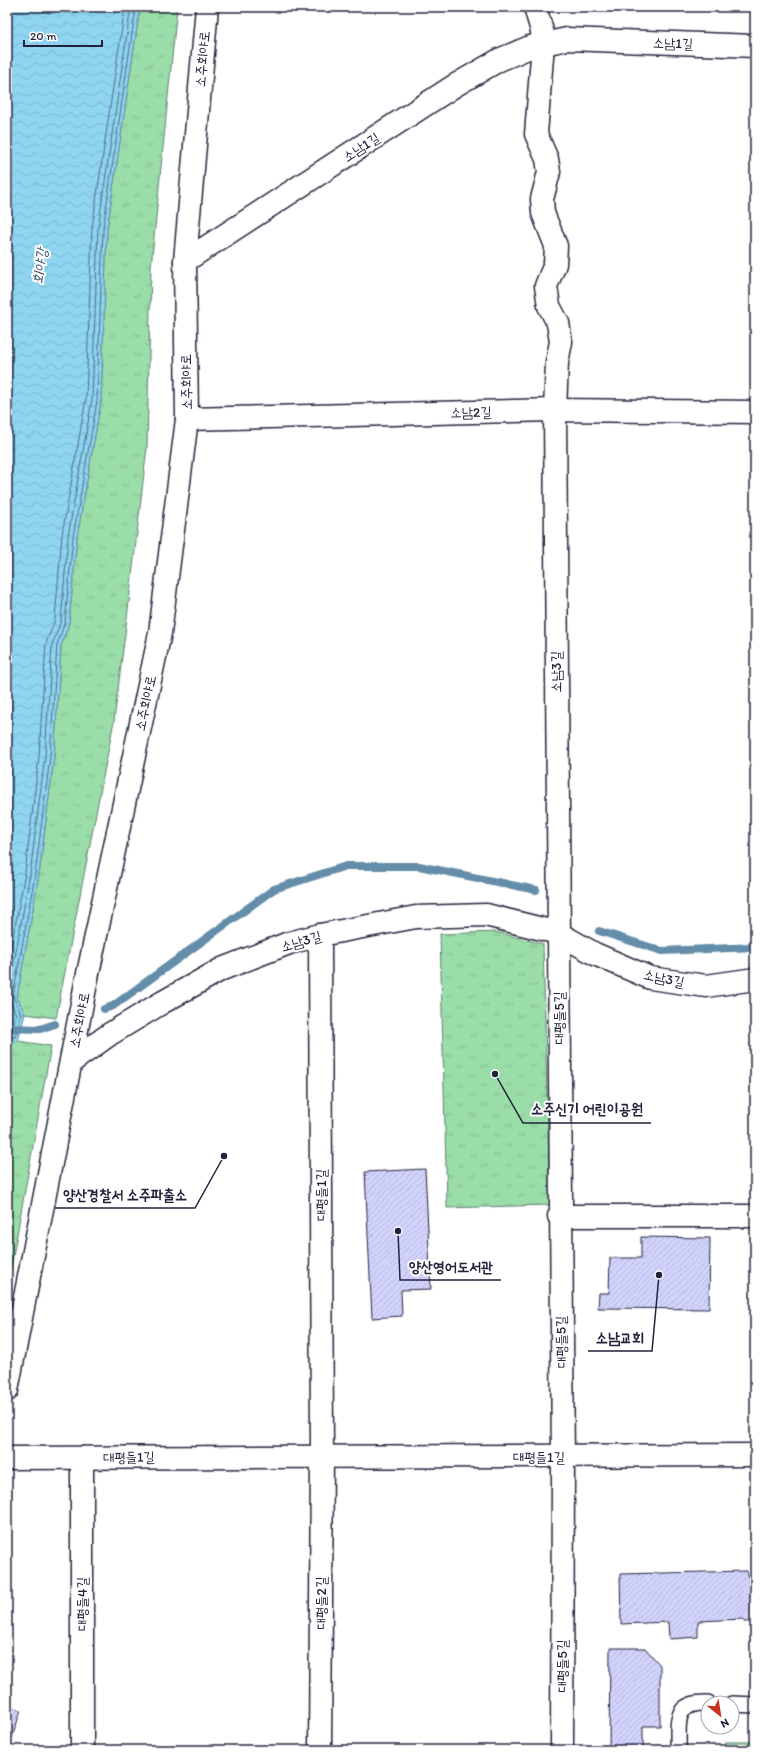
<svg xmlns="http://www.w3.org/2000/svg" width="762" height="1757" viewBox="0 0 762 1757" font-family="Itim,'Poor Story',sans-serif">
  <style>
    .grass { fill: url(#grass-tufts); stroke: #5e8072 }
    .water { fill: url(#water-waves); stroke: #638da8 }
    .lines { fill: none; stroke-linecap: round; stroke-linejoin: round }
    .shore { stroke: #4e6a84; stroke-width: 1 }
    .stream { stroke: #638da8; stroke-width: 8 }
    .building { fill: url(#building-hatch); stroke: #22223b }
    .service-casing { stroke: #22223b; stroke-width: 18 }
    .minor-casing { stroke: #22223b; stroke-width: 25 }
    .tertiary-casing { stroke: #22223b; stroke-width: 25 }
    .service { stroke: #fff; stroke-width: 15 }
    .minor { stroke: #fff; stroke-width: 22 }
    .tertiary { stroke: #fff; stroke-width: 22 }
    .labels { text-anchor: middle; stroke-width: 4; stroke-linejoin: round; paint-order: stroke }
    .street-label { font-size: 14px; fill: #22223b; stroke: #fff }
    .water-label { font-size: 15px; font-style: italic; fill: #435872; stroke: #fff }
    .leader { fill: none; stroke: #22223b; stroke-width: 1.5 }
    .callout-dot { fill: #22223b; stroke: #fff; stroke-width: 1.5 }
    .callout-label { font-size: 15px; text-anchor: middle; font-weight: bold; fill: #22223b; stroke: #fff; stroke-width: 4; stroke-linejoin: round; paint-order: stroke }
  </style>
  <defs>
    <pattern id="grass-tufts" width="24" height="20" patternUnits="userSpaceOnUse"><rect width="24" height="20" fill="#9adda9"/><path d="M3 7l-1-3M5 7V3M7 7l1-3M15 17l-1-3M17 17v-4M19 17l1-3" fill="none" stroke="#84bd92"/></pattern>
    <pattern id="water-waves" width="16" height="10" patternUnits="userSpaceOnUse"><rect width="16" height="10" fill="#8fd5f1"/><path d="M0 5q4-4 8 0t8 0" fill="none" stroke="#7bb7d0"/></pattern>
    <pattern id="building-hatch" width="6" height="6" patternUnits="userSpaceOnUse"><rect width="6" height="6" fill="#d1d3fc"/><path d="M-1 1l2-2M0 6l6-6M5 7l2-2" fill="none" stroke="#b3b5d9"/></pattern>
  </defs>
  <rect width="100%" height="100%" fill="#fff"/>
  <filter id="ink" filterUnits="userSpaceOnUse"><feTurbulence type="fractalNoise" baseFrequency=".025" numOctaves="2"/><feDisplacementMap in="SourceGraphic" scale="8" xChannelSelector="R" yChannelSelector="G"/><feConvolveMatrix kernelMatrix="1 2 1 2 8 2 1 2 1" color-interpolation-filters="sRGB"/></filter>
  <g filter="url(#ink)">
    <g class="grass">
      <path d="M140,7H177L151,267L147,447L129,602L114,721L56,1018L25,1014L17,997L39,875L54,757L61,646L69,623L77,537L101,401L107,229Z"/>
      <path d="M496,932L543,944L550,1205L447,1208L440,934Z"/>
      <path d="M18,1041L51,1046L7,1290V1044Z"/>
      <rect x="726" y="1742" width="29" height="8"/>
    </g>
    <path class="water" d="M7,7H140L107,229L101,401L77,537L69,623L61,646L54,757L39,875L17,997L25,1014L18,1041L7,1044Z"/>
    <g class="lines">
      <g class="shore">
        <path d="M7,969L25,873L39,756L46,644L55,619L62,535L86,399L92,228L125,7"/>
        <path d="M7,1035L11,1033L16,1015L8,995L30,874L45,756L52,645L61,621L68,536L92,400L98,228L131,7"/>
        <path d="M7,1040L15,1037L21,1014L13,996L35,875L50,757L57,645L65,622L73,537L97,401L103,229L136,7"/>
      </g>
      <g class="stream">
        <path d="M599,931L662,951L755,947"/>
        <path d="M104,1009L113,1006L274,889L346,866H419L536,890"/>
        <path d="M7,1028L40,1029L55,1024"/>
      </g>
    </g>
    <g class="building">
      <path d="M425,1169L431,1289L401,1290L402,1316L372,1318L365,1172Z"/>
      <path d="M641,1237L710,1238L709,1309L598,1308L599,1293H609L610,1258H641Z"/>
      <path d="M747,1571L748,1577H755V1622H744V1619L698,1621V1637L669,1639L668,1622L621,1624L620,1574Z"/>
      <path d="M610,1648H645L660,1665V1726H643V1750H609Z"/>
      <path d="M7,1706L21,1710L8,1750H7Z"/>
    </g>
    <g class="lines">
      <defs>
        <g id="service">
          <path d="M732,1704L755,1705"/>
          <path d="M678,1750C679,1722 672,1702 708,1703"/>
        </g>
        <g id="minor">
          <path d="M535,7L542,31L543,44L536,134L547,159L549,172L542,199L543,213L556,246L555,264L546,286L549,306L558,323L561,342L557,362L555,410L563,1466L562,1750"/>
          <path d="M185,261L454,86L499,60L530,47L567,39L755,46"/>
          <path d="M187,419L555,410L755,412"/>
          <path d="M320,935L322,1456L320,1750"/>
          <path d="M71,1062L110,1034L163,1002L222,969L289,943L320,935L416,917L486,915L558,933L595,954L650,978L706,986L755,979"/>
          <path d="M559,1216H755"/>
          <path d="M7,1458L755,1455"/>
          <path d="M82,1750V1458"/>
        </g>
        <path id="tertiary" d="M7,1390L86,983L160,633L187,419L185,261L207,7"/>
      </defs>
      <use href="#service" class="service-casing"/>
      <use href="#minor" class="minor-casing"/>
      <use href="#tertiary" class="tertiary-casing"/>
      <use href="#service" class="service"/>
      <use href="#minor" class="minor"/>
      <use href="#tertiary" class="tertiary"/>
    </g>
  </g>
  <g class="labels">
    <g class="street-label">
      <text transform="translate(673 43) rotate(2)" y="5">소남1길</text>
      <text transform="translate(202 59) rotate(-85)" y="5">소주회야로</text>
      <text transform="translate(361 147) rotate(-33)" y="5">소남1길</text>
      <text transform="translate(186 382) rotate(-91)" y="5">소주회야로</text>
      <text transform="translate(471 412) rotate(-1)" y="5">소남2길</text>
      <text transform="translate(556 672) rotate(-90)" y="5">소남3길</text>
      <text transform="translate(145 703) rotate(-78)" y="5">소주회야로</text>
      <text transform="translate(301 941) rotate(-16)" y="5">소남3길</text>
      <text transform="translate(664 978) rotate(12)" y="5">소남3길</text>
      <text transform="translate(559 1018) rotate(-90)" y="5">대평들5길</text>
      <text transform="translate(79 1020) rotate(-79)" y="5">소주회야로</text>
      <text transform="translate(321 1195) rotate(-90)" y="5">대평들1길</text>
      <text transform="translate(561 1342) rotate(-91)" y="5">대평들5길</text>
      <text transform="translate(129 1457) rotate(-1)" y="5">대평들1길</text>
      <text x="539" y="1462">대평들1길</text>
      <text transform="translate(321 1603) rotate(-90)" y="5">대평들2길</text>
      <text transform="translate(82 1604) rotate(-90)" y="5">대평들4길</text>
      <text transform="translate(562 1666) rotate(-90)" y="5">대평들5길</text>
    </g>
    <g class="water-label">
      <text transform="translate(40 266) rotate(-83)" y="5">회야강</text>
    </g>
  </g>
  <path class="leader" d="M495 1074L523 1123H651M224 1156L195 1208H55M398 1231L400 1280H501M659 1275L652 1351H588"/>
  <g class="callout-dot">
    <circle cx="495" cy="1074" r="4"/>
    <circle cx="224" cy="1156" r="4"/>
    <circle cx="398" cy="1231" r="4"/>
    <circle cx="659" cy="1275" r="4"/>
  </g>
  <g class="callout-label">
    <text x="587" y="1114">소주신기 어린이공원</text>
    <text x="125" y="1200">양산경찰서 소주파출소</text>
    <text x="451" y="1272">양산영어도서관</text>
    <text x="620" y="1343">소남교회</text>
  </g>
  <rect width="762" height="1757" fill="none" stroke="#fff" stroke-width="24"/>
  <rect x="12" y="12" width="738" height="1733" fill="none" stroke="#22223b" stroke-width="1.5" filter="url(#ink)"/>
  <g transform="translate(720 1715) rotate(150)"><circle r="19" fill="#ffffff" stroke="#a7a7b1"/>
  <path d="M0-3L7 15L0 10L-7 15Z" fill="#c8321e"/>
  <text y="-6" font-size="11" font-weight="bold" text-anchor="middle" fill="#22223b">N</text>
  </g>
  <path d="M24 40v6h78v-6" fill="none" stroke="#22223b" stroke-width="2"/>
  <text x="30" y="40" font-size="12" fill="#22223b" stroke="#ffffff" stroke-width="3" paint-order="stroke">20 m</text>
</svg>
